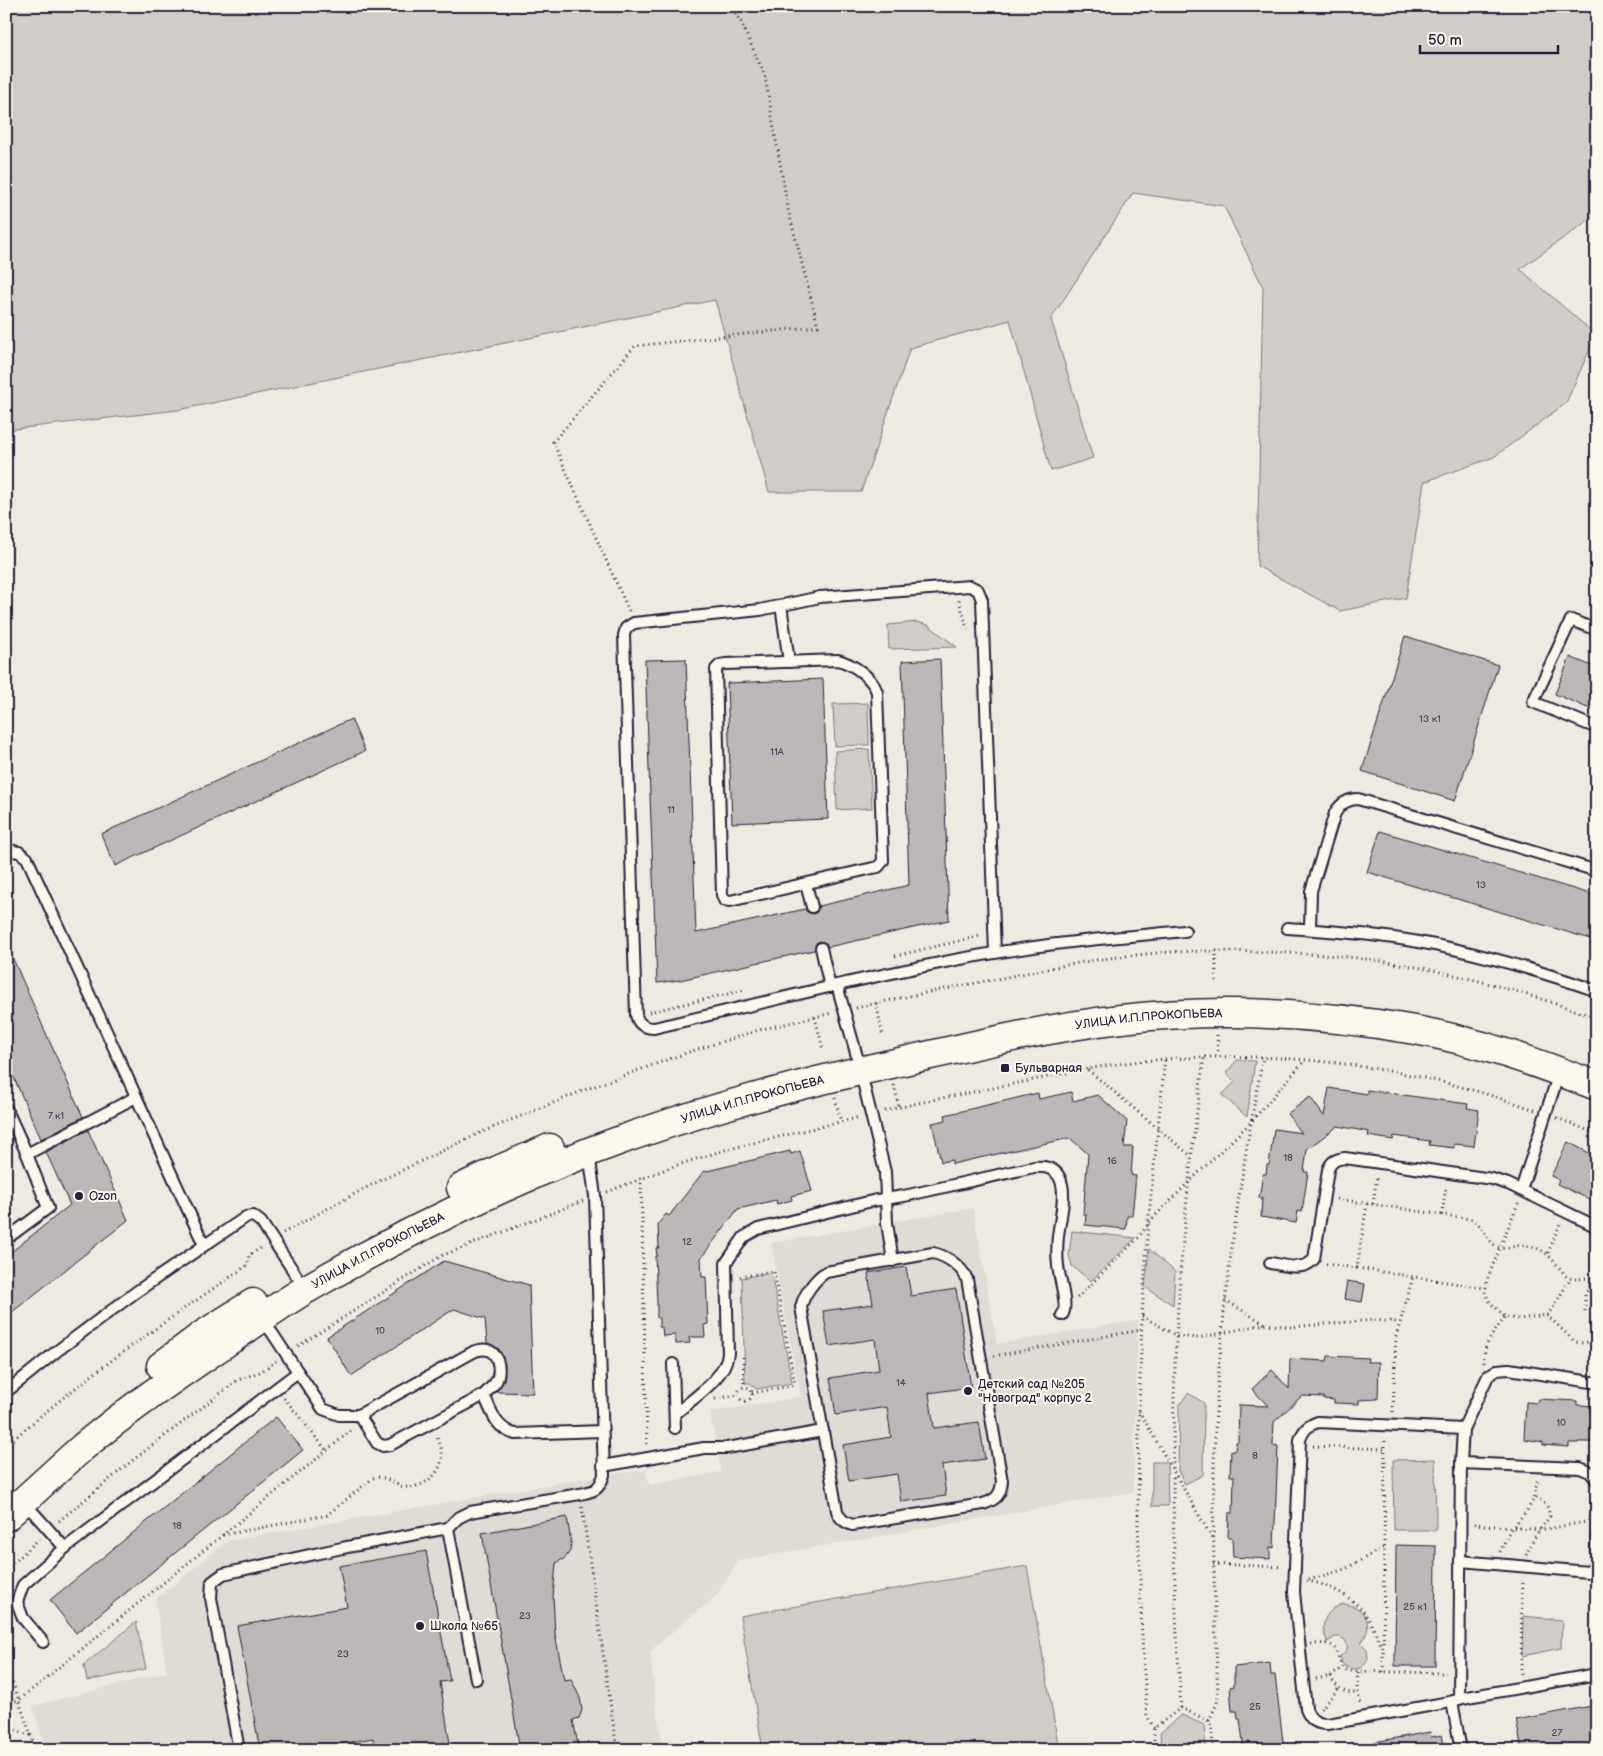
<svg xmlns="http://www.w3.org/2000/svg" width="1603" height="1756" viewBox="0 0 1603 1756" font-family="'Balsamiq Sans',sans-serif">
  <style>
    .built { fill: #dfdbd5 }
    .green { fill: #d0cdc9; stroke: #797882 }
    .building { fill: #bcb8b8; stroke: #22223b }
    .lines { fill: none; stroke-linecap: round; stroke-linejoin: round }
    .lane-casing { stroke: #22223b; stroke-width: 14 }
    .secondary-casing { stroke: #22223b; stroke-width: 31 }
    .path { stroke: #22223b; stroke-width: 3; stroke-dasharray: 1 4; stroke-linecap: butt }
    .lane { stroke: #fbf7ec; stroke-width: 10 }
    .secondary { stroke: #fbf7ec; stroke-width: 28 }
    .poi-dot { fill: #22223b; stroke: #fbf7ec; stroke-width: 2 }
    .labels { text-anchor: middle; stroke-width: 4; stroke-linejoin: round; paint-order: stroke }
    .number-label { font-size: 10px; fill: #48485a }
    .street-label { font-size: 12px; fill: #22223b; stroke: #fbf7ec }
    .poi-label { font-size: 12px; fill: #22223b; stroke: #fbf7ec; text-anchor: start }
  </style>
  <rect width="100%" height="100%" fill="#eeeae2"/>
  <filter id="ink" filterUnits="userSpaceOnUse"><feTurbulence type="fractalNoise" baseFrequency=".02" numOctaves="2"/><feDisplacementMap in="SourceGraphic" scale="10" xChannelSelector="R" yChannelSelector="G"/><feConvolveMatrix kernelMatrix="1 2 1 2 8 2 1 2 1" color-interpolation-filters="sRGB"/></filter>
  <g filter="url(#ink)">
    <path class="built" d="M973,1208L997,1344L1138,1320L1133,1492L738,1561L716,1596L650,1651L656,1708L664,1750H46L33,1706L167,1672L155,1600L227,1541L604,1475L646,1470L649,1485L721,1472L710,1412L801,1397L771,1243Z"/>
    <g class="green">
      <path d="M6,6H1597V214L1520,269L1596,335L1566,403L1494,457L1424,482L1406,598L1340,611L1257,566L1263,287L1224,206L1133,193L1051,319L1093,458L1051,471L1010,320L910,348L861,492H769L715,300L178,410L6,430Z"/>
      <path d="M917,622L928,625L957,647L889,649L888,625Z"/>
      <path d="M868,703L869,745L835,746L833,704Z"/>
      <path d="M869,749L872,808L837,810L835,751Z"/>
      <path d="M1237,1060L1255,1061L1247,1117L1222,1095L1235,1082L1226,1073Z"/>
      <path d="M1072,1231L1136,1238L1091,1281L1072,1266L1069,1255Z"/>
      <path d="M1149,1249L1175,1272L1173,1305L1145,1287Z"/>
      <path d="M771,1272L792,1383L756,1389L750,1383H745L742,1278Z"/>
      <path d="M1188,1393L1204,1403L1203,1475L1185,1484L1178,1471L1179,1406Z"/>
      <path d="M1435,1459L1436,1530H1394L1393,1460Z"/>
      <path d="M1152,1462H1167L1168,1506H1152Z"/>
      <path d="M1027,1566L1059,1749L763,1750L740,1616Z"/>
      <path d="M1344,1604C1366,1606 1375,1626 1361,1643L1367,1649L1368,1659C1364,1669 1356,1671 1346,1667L1342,1663L1340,1656C1348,1653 1349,1646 1345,1640L1340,1637H1335L1328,1642C1318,1626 1325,1609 1344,1604Z"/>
      <path d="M1523,1616L1562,1620L1561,1648L1522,1656Z"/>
      <path d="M136,1622L146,1669L87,1681L84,1665Z"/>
      <path d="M1182,1715L1204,1725L1206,1750H1162L1160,1733Z"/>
    </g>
    <g class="building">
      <path d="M1405,636L1498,665L1455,801L1362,771Z"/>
      <path d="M1570,657L1597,668V712L1555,694Z"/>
      <path d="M686,659L696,933L805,909L807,912L813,914L817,912L819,906L909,885L902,661L940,659L949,920L828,947L826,943L820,941L816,943L814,950L680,980L657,983L645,660Z"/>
      <path d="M823,679L828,819L732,823L727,683Z"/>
      <path d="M351,719L365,751L115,866L101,834Z"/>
      <path d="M1380,831L1597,896V941L1367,872Z"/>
      <path d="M6,943L83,1117L41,1139L6,1060Z"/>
      <path d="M1329,1088L1367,1094V1090L1468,1104L1467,1108L1479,1110L1474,1146L1454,1144V1148L1429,1145L1430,1141L1394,1136L1393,1140L1368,1136L1369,1132L1338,1126L1307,1149L1304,1172H1308L1302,1212L1298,1211L1296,1223L1261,1217L1262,1198H1259L1263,1174H1266L1267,1165H1269L1274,1129L1302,1133L1287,1114L1310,1097L1324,1116Z"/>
      <path d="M1071,1092L1073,1101L1098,1095L1127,1121L1124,1147H1133L1131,1175L1136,1176L1132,1216H1127L1126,1229L1085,1225L1086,1214H1083L1088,1154L1070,1138L952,1164V1160L941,1162L932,1123L946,1120L945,1115L1038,1093L1039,1099Z"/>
      <path d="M88,1130L128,1220L6,1317V1256L70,1205L46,1152Z"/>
      <path d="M1568,1142L1597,1157V1203L1557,1184L1559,1180L1551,1176Z"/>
      <path d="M790,1151L791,1154L800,1151L812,1191L791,1196L792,1200L777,1204L776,1200L738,1209L701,1258L702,1277H706L708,1324L704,1325L705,1337H689L690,1343L676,1344L675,1335L663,1336L662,1327H659V1318H657V1303L655,1256H657L656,1248H659L658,1224L666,1214L669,1216L703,1172Z"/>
      <path d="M444,1261L529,1285L533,1393L496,1392L503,1382L505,1365L499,1349L487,1343L485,1319L454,1309L351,1376L327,1337Z"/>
      <path d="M906,1267L911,1296L956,1289L971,1387L929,1393L934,1428L979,1422L985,1459L942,1465L946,1496L901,1502L897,1474L849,1481L843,1445L891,1437L887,1407L836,1415L830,1378L879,1370L875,1339L829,1346L823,1311L873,1304L868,1273Z"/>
      <path d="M1347,1281L1365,1284L1362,1302L1344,1299Z"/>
      <path d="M1328,1356L1368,1358L1367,1362H1379L1378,1399L1359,1400V1404L1334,1403V1400L1324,1399V1397L1302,1396L1274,1422L1273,1445L1278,1446L1274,1548L1270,1547V1559L1233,1557L1232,1538H1228L1229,1513H1233L1234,1476H1230L1231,1451H1235L1236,1442H1238L1239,1405L1268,1406L1252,1389L1272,1370L1289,1389L1290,1359L1327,1361Z"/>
      <path d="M1538,1399L1577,1401V1405L1597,1406V1442H1578V1443H1569V1447L1543,1445V1442L1524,1439L1526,1402L1537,1403Z"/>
      <path d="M276,1417L303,1450L76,1633L50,1600Z"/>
      <path d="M567,1517L571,1543L570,1551L565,1558L556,1563L553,1596L555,1634L564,1680L571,1679L580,1698L582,1710L579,1718L573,1720L579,1750H520L482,1533Z"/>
      <path d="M1396,1545L1436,1546L1435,1666H1395Z"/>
      <path d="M426,1551L450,1681L440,1682L451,1750H375L373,1738L307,1750H260L237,1626L347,1607L339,1566Z"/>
      <path d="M1270,1663L1271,1675H1275L1284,1750H1244L1240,1719H1238L1237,1711H1232L1230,1687L1234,1686V1667Z"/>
      <path d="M1597,1705V1743L1562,1750H1522L1516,1720Z"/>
      <path d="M1430,1732L1431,1737L1442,1735L1445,1750H1375L1374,1742Z"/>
    </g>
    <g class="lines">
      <defs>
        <g id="lane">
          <path d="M781,605L789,662"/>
          <path d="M1597,630L1571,620L1533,702L1597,728"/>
          <path d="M838,660C853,664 872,677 877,692L883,861L878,867L873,868L730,901L724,900L722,895L716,669L720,665L725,664Z"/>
          <path d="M6,850L19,852L27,858L204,1245"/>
          <path d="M806,884L812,907"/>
          <path d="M1287,928C1318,930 1348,932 1379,936C1453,945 1526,966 1597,991"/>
          <path d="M1310,929L1311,891L1335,813C1340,804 1347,799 1358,799L1597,871"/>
          <path d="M821,948L830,987"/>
          <path d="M837,985C900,971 963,957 1027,948C1079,940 1132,936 1185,931"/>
          <path d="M6,1108L27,1154"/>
          <path d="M1521,1190L1559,1073"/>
          <path d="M6,1239L48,1208L27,1154L136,1097"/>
          <path d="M933,1253C947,1256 961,1266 967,1279L1002,1481C1001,1495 996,1500 983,1504L852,1525C844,1522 840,1519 837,1511L801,1307C804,1294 815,1279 826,1272Z"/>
          <path d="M893,1261L887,1223L885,1172L856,1053L837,985L654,1028C644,1028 638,1024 636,1015L624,635L626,628L634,623L760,610L820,597L970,586L978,590L982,600L995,953"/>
          <path d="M1270,1263C1285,1265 1303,1272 1314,1259L1328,1170C1331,1161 1336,1159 1345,1158L1492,1179L1508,1184L1597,1227"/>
          <path d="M673,1364L675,1428"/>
          <path d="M298,1372L323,1409L339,1415H359L475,1351C480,1350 485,1348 490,1351C500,1356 501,1375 495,1383C492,1387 487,1391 484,1395C492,1412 495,1428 515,1434L602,1431"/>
          <path d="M6,1392L57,1351L136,1292L246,1217L253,1216L261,1222L296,1275"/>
          <path d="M675,1414C692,1399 726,1378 728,1353L726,1263L744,1237L758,1229L872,1201L904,1196L1034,1167C1076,1163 1061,1211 1058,1236C1057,1246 1057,1256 1058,1266C1059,1277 1069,1308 1062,1315"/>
          <path d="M359,1415L377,1443L383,1446L390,1445L484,1395"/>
          <path d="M1463,1429L1318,1422C1308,1425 1303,1430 1300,1440L1294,1592L1306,1709C1310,1720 1316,1724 1328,1724L1450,1702L1462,1698L1597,1674"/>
          <path d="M1461,1463L1580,1468L1590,1472L1597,1481"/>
          <path d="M603,1466L704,1448H727L823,1431"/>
          <path d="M24,1502L65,1548"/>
          <path d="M448,1528L476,1679"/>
          <path d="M1460,1561L1589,1572L1596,1565L1597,1535"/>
          <path d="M43,1642L23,1618L17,1602L23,1585L65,1548L298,1372L263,1319"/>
          <path d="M1459,1699L1461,1463L1463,1429L1488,1376L1497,1370L1509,1369L1597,1383"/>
          <path d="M1452,1701L1461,1750"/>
          <path d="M239,1750L211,1598L212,1582L223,1574L342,1548L448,1528L458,1518L470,1512L580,1494C595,1491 599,1490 604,1475L595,1196L589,1153"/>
        </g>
        <g id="secondary">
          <path d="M461,1188L498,1170L550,1148"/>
          <path d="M161,1366L204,1334L253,1303"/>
          <path id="s1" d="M6,1517C31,1494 57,1470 83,1447C130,1408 180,1374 230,1340C257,1322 282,1303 310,1287C400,1235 494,1189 591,1151C688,1114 789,1086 891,1064C967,1047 1043,1028 1121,1019C1218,1008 1318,1013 1415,1030C1477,1041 1538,1063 1597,1086"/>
        </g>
      </defs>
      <use href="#lane" class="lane-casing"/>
      <use href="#secondary" class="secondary-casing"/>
      <g class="path">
        <path d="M959,600L968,632"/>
        <path d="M629,611L553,442L635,346L818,326L788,209L765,76L741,22L731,6"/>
        <path d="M1216,950V982"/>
        <path d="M895,956L980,936"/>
        <path d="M876,1003L883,1036"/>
        <path d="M856,1008C902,997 950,988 997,979C1046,969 1096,958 1146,954C1186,950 1224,951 1264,952C1298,953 1332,955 1366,959C1445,969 1522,991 1597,1018"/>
        <path d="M649,1012L745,990"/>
        <path d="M815,1017L823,1050"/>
        <path d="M1217,1035L1218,1056"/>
        <path d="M1088,1070L1191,1156"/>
        <path d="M894,1085L899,1107"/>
        <path d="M835,1098L841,1122"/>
        <path d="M885,1111C923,1101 964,1094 1003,1086C1050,1077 1097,1065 1144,1061C1276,1048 1410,1065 1535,1110"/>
        <path d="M1557,1118L1597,1134"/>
        <path d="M641,1178L647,1446"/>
        <path d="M607,1192L674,1166L725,1150L860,1117"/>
        <path d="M1337,1199L1471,1219C1484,1225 1486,1240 1497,1247C1503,1250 1510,1247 1516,1246C1543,1243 1551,1258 1566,1276C1576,1283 1586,1275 1597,1279"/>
        <path d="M1518,1203L1487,1280L1485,1293L1490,1302L1505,1317L1519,1319L1547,1315L1553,1308L1570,1279"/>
        <path d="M1373,1204L1377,1176"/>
        <path d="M1442,1215L1446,1186"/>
        <path d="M283,1233L371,1185L482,1132L592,1087L689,1052L759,1030L832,1013"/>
        <path d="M1548,1253L1560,1224"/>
        <path d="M1326,1264L1357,1268L1367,1204"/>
        <path d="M1357,1268L1485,1288"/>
        <path d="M740,1277L772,1271L774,1272L795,1385"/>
        <path d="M1077,1298L1138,1238L1153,1218L1189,1182L1250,1123L1305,1060"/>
        <path d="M1225,1300L1265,1324"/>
        <path d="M1585,1311V1295L1597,1272"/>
        <path d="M1547,1315L1574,1341C1583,1345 1590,1342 1597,1336"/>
        <path d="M1142,1316L1177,1336L1198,1338L1265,1324L1291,1327L1373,1320L1399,1322"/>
        <path d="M298,1346L441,1256L583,1201"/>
        <path d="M994,1356L1141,1330"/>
        <path d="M743,1357L744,1387"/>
        <path d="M1484,1363C1482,1344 1495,1332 1505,1317"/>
        <circle cx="745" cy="1394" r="7"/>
        <path d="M752,1393L795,1385"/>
        <path d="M284,1398L326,1450"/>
        <path d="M715,1399L738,1395"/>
        <path d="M1139,1411L1212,1538"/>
        <path d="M1393,1412L1396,1337L1413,1277"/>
        <path d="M6,1446C81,1379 164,1322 248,1265L249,1255L261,1248"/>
        <path d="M1313,1446L1385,1449"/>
        <path d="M582,1507L617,1750"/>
        <path d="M59,1521L133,1460L238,1380L262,1371L276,1361"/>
        <path d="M1474,1524L1541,1530L1591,1521"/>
        <path d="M223,1535L327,1515L373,1478C386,1474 394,1486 406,1487C425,1488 444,1472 442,1452C441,1447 439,1442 437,1437"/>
        <path d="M1500,1552L1509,1532L1528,1509L1533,1500L1538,1479"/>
        <path d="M1526,1555L1534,1538L1550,1516L1547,1506L1534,1495"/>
        <path d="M1213,1564L1282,1567"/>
        <path d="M6,1570L39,1539"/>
        <path d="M1309,1580L1345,1569L1384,1547"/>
        <path d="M1307,1581C1327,1584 1352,1596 1364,1613C1372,1623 1377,1636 1382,1647"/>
        <path d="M1311,1644C1316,1644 1323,1643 1328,1644C1341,1646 1334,1663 1348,1671L1446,1673"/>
        <path d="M6,1664L36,1750"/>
        <path d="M1358,1672L1357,1689L1361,1706"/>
        <path d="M1383,1672L1385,1438"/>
        <path d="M1521,1674L1522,1580"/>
        <path d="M1331,1676C1335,1688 1345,1694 1358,1693"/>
        <path d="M1316,1679L1331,1676L1343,1668"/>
        <path d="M6,1704L19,1700L352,1430"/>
        <path d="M1181,1708C1173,1580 1170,1452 1177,1323C1182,1234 1192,1146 1204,1057"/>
        <path d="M1321,1709L1339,1688"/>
        <path d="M1209,1721L1217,1703L1218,1693C1214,1606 1212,1519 1215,1432C1221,1306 1239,1181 1263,1058"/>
        <path d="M6,1727L32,1736"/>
        <path d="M1154,1728L1147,1716L1142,1639L1138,1522L1139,1411L1142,1316L1148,1226L1165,1059"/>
        <path d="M1154,1750V1728L1181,1708L1209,1721L1212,1728L1213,1750"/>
      </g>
      <use href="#lane" class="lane"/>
      <use href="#secondary" class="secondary"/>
    </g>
  </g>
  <g class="poi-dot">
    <rect x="1000" y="1063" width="10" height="10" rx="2.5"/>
    <circle cx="79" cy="1196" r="5"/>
    <circle cx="968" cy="1391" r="5"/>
    <circle cx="420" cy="1626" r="5"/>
  </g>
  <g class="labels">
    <g class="number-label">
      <text x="1430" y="722">13 к1</text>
      <text x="777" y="755">11А</text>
      <text x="671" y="813">11</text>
      <text x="1481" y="888">13</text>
      <text x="56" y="1119">7 к1</text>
      <text x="1288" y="1161">18</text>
      <text x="1112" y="1164">16</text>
      <text x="687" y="1245">12</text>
      <text x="380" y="1334">10</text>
      <text x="901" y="1386">14</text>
      <text x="1561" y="1426">10</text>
      <text x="1255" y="1459">8</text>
      <text x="177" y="1529">18</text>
      <text x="1415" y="1610">25 к1</text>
      <text x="525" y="1619">23</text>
      <text x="343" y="1657">23</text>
      <text x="1255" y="1710">25</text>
      <text x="1557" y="1736">27</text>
    </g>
    <g class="street-label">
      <text dy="4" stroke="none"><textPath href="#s1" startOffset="1269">УЛИЦА И.П.ПРОКОПЬЕВА</textPath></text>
      <text dy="4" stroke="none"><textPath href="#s1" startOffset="864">УЛИЦА И.П.ПРОКОПЬЕВА</textPath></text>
      <text dy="4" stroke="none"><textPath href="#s1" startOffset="459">УЛИЦА И.П.ПРОКОПЬЕВА</textPath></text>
    </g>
    <g class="poi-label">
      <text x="1015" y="1072">Бульварная</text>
      <text x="89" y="1200">Ozon</text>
      <text x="978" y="1388">Детский сад №205<tspan x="978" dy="14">"Новоград" корпус 2</tspan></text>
      <text x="430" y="1630">Школа №65</text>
    </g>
  </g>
  <rect width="1603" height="1756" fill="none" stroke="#fbf7ec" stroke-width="25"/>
  <rect x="12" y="12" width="1578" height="1731" fill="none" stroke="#22223b" stroke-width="2" filter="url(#ink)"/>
  <path d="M1420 45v8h138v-8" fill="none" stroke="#22223b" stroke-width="2.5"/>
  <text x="1428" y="45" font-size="15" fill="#22223b" stroke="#fbf7ec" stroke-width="4" paint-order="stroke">50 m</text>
</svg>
